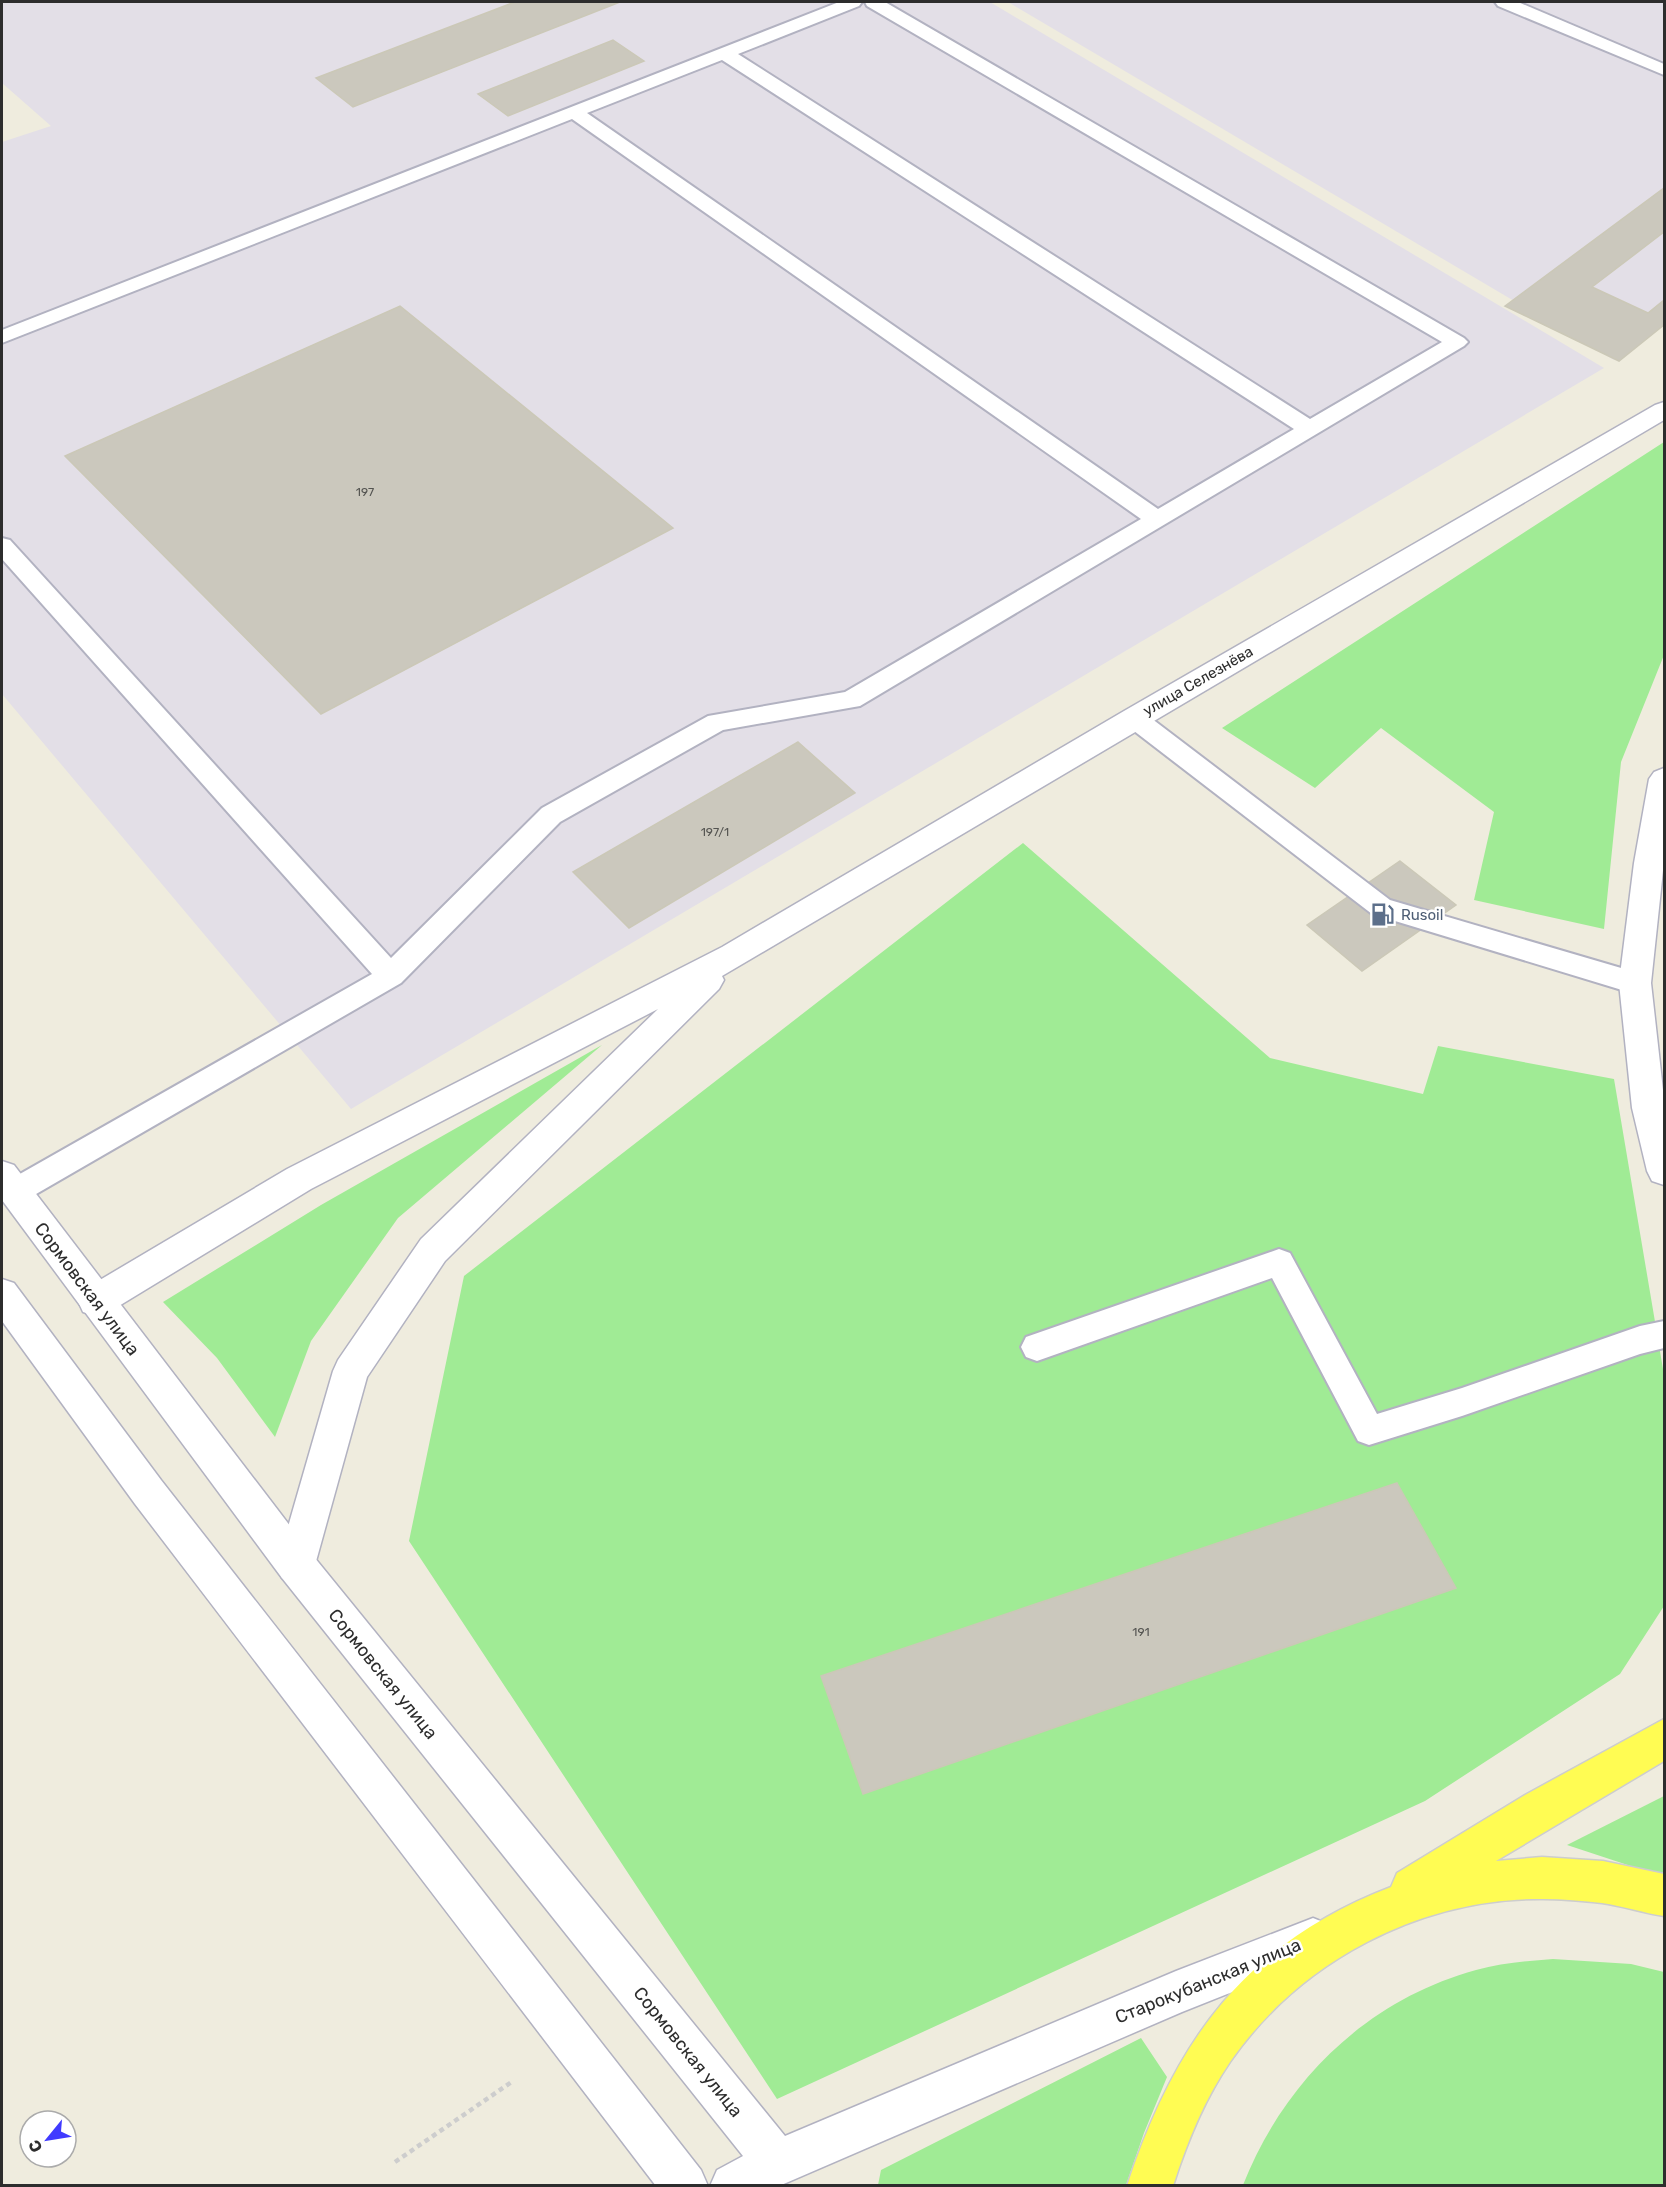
<svg xmlns="http://www.w3.org/2000/svg" width="1666" height="2187" viewBox="0 0 1666 2187" font-family="Rubik,sans-serif">
  <style>
    .industrial { fill: #e3dfe7 }
    .green { fill: #a0eb95 }
    .building { fill: #cbc8bd; stroke: #cbc8b7; stroke-width: 1.5 }
    .lines { fill: none; stroke-linecap: round; stroke-linejoin: round }
    .service-casing { stroke: #b2b2c1; stroke-width: 4 }
    .tertiary-casing { stroke: #b2b2c1; stroke-width: 3 }
    .secondary-casing { stroke: #b2b2c1; stroke-width: 3 }
    .primary-casing { stroke: #cdcdcd; stroke-width: 3 }
    .path { stroke: #cdcdcd; stroke-width: 4.5; stroke-dasharray: 5 4; stroke-linecap: butt }
    .service { fill: #fff; fill-rule: evenodd }
    .tertiary { fill: #fff; fill-rule: evenodd }
    .secondary { fill: #fff; fill-rule: evenodd }
    .primary { fill: #fffc53; fill-rule: evenodd }
    .labels { text-anchor: middle; stroke-width: 5; stroke-linejoin: round; paint-order: stroke }
    .number-label { font-size: 12px; fill: #545451 }
    .street-label { font-size: 15px; fill: #2d2d2d; stroke: #fff }
    .service-label { font-size: 15px; fill: #4e5e75; stroke: #fff; text-anchor: start }
    .near-street-label { font-size: 18px; fill: #2d2d2d; stroke: #fff }
  </style>
  <rect width="100%" height="100%" fill="#efecde"/>
  <g class="industrial">
    <path d="M2,2H990L1604,368L351,1109L2,694V142L51,126L2,83Z"/>
    <path d="M1008,2H1664V324L1614,360Z"/>
  </g>
  <g class="green">
    <path d="M1664,442V655L1621,762L1604,929L1474,900L1494,812L1381,728L1315,788L1222,728Z"/>
    <path d="M1023,843L1270,1058L1423,1094L1438,1046L1614,1079L1664,1375V1606L1620,1674L1425,1801L777,2099L409,1541L464,1276Z"/>
    <path d="M602,1045L398,1218L311,1341L275,1437L217,1358L163,1302L321,1205Z"/>
    <path d="M1664,1796V1877L1567,1845Z"/>
    <path d="M1553,1959L1631,1964L1664,1972V2185H1243C1284,2081 1367,2000 1476,1970C1501,1963 1527,1961 1553,1959Z"/>
    <path d="M1141,2038L1167,2077L1144,2133L1126,2185H878L881,2170Z"/>
  </g>
  <g class="building">
    <path d="M515,2H620L353,107L316,78Z"/>
    <path d="M613,40L644,61L508,116L478,94Z"/>
    <path d="M1664,188V232L1592,287L1648,313L1664,300V325L1619,361L1505,306Z"/>
    <path d="M400,306L673,528L321,714L65,456Z"/>
    <path d="M798,742L855,793L629,928L573,872Z"/>
    <path d="M1400,861L1456,905L1362,971L1307,925Z"/>
    <path d="M1397,1483L1456,1588L863,1794L821,1676Z"/>
  </g>
  <g class="lines">
    <defs>
      <g id="service">
        <path d="M839,2H862L859,6L738,54L1310,419L1442,342L867,6L865,2H885L1464,338L1468,342L1464,346L860,706L723,730L560,822L401,983L24,1201L14,1204L4,1201L2,1187L4,1183L372,974L2,559V538L10,540L391,958L542,808L708,716L845,692L1141,519L572,119L2,343V330ZM722,60L1294,429L1158,509L587,113Z"/>
        <path d="M1495,2H1518L1664,64V75L1498,6Z"/>
        <path d="M1134,709L1143,712L1390,900L1645,975L1649,983L1645,991L1635,994L1372,914L1125,724L1122,718L1125,712Z"/>
        <path d="M1279,1249L1290,1253L1377,1414L1462,1388L1640,1326L1664,1321V1348L1640,1354L1462,1416L1369,1445L1358,1441L1272,1278L1037,1361L1026,1357L1021,1347L1026,1337Z"/>
      </g>
      <path id="tertiary" d="M1664,402V420L722,976L724,980L719,989L445,1261L367,1377L315,1565L310,1578L296,1583L282,1578L277,1565L333,1371L338,1360L421,1239L658,1009L311,1189L109,1312L96,1316L83,1312L78,1301L83,1290L287,1169L722,947L1124,711L1655,405Z"/>
      <g id="secondary">
        <path d="M1664,768V861L1651,983L1664,1099V1185L1652,1181L1647,1171L1632,1108L1619,983L1634,863L1649,779L1654,772Z"/>
        <path d="M2,1161L14,1165L310,1552L785,2136L1176,1971L1313,1918L1328,1924L1334,1939L1328,1954L1182,2012L779,2186H710L717,2170L743,2156L282,1578L2,1200Z"/>
        <path d="M2,1279L14,1283L161,1480L701,2170L708,2186H656L135,1504L2,1321Z"/>
      </g>
      <path id="primary" d="M1664,1719V1761L1496,1861L1542,1857L1603,1861L1664,1874V1916C1644,1913 1623,1906 1602,1903C1583,1901 1563,1899 1543,1899C1420,1898 1300,1961 1230,2062C1204,2100 1187,2142 1173,2186H1127C1175,2041 1245,1943 1391,1887L1397,1873L1525,1795Z"/>
    </defs>
    <use href="#service" class="service-casing"/>
    <use href="#tertiary" class="tertiary-casing"/>
    <use href="#secondary" class="secondary-casing"/>
    <use href="#primary" class="primary-casing"/>
    <path class="path" d="M395,2162L513,2081"/>
    <use href="#service" class="service"/>
    <use href="#tertiary" class="tertiary"/>
    <use href="#secondary" class="secondary"/>
    <use href="#primary" class="primary"/>
  </g>
  <defs>
    <symbol id="fuel-bare" viewBox="-9 -9 18 18"><path d="M-5.5-6h7V0h2V4h1.3V-2.5L3-4.5l.8-.8L6-3V5H2.5V1h-1V6h-7ZM-4.2-4.7v3.2H.2V-4.7Z" fill="#5c6f8a" stroke="#fff" stroke-width="2.5" paint-order="stroke"/></symbol>
  </defs>
  <g fill-rule="evenodd">
    <use href="#fuel-bare" x="1366" y="898" width="33" height="33"/>
  </g>
  <g class="labels">
    <g class="number-label">
      <text x="365" y="496">197</text>
      <text x="715" y="836">197/1</text>
      <text x="1141" y="1636">191</text>
    </g>
    <g class="street-label">
      <text transform="translate(1198 681) rotate(-30)" y="5">улица Селезнёва</text>
    </g>
    <g class="service-label">
      <text x="1401" y="920">Rusoil</text>
    </g>
    <g class="near-street-label">
      <text transform="translate(87 1289) rotate(53)" y="6">Сормовская улица</text>
      <text transform="translate(383 1674) rotate(51)" y="6">Сормовская улица</text>
      <text transform="translate(1208 1981) rotate(-22)" y="6">Старокубанская улица</text>
      <text transform="translate(688 2052) rotate(51)" y="6">Сормовская улица</text>
    </g>
  </g>
  <rect width="1666" height="2187" fill="none" stroke="#2d2d2d" stroke-width="6"/>
  <g transform="translate(48 2139) rotate(240)"><circle r="28" fill="#ffffff" stroke="#ababab" stroke-width="1.5"/>
  <path d="M0-4.5L10 22L0 15L-10 22Z" fill="#413bff"/>
  <text y="-9" font-size="16" font-weight="bold" text-anchor="middle" fill="#2d2d2d">С</text>
  </g>
</svg>
